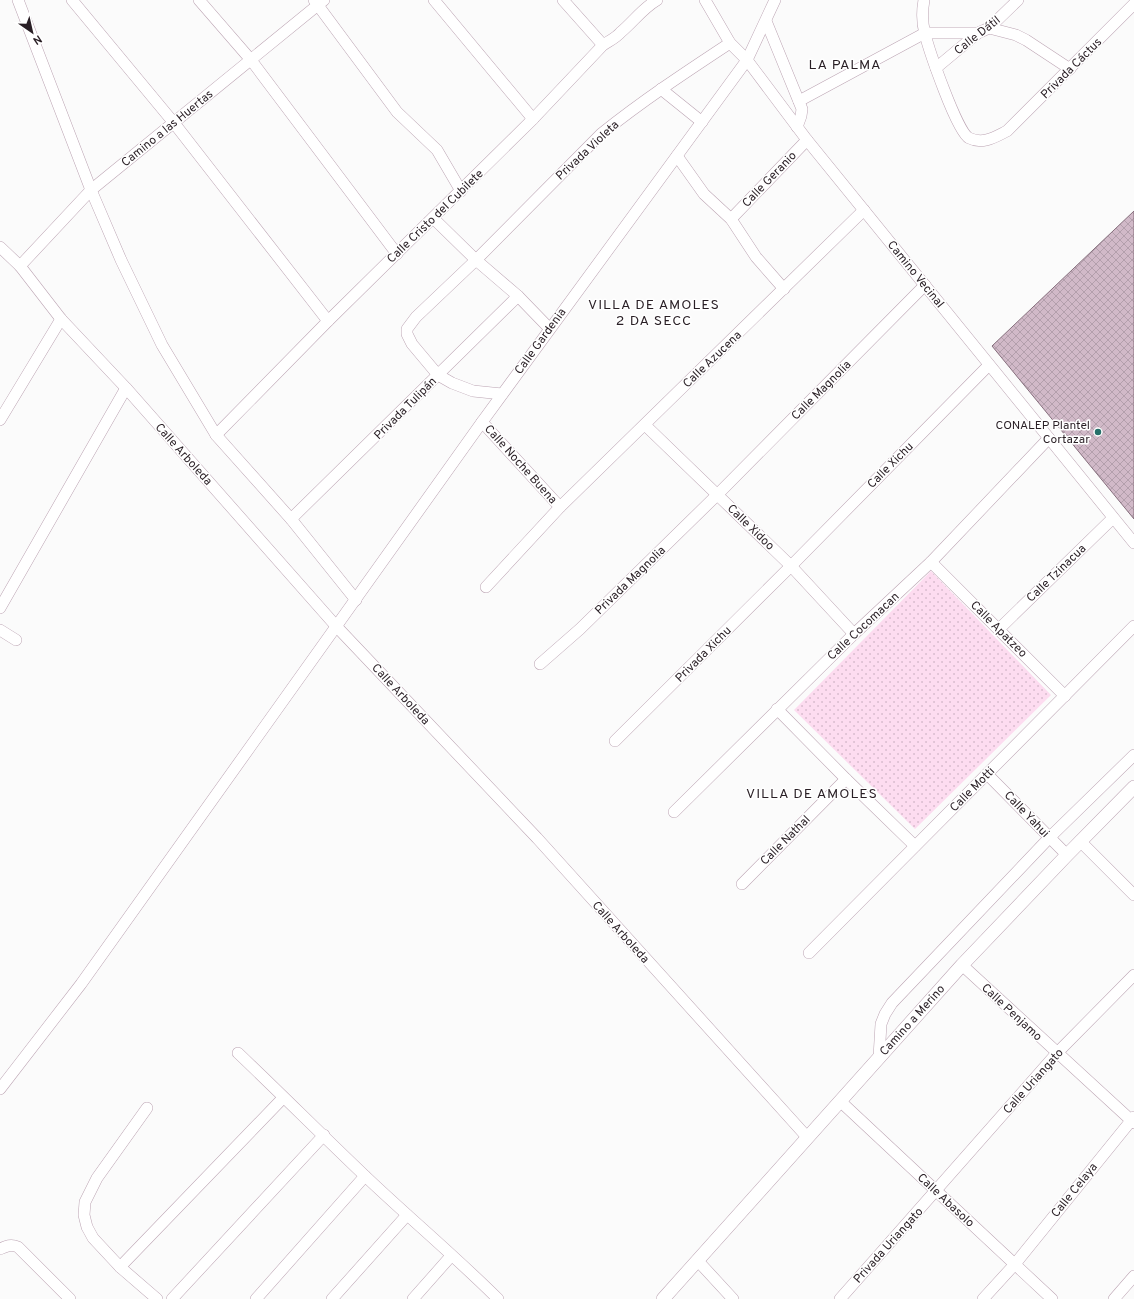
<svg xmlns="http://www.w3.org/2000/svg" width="1134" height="1299" viewBox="0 0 1134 1299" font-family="Overpass,sans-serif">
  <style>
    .park { fill: url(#park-dots) }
    .building { fill: url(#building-cross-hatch); stroke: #866f7d }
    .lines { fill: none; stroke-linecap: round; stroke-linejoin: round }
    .minor-casing { stroke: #bca4b3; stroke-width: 12 }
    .tertiary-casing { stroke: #bca4b3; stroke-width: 14 }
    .minor { stroke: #fff; stroke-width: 11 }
    .tertiary { stroke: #fff; stroke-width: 13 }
    .poi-dot { fill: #26706a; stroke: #fff; stroke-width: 1.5 }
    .labels { text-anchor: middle; stroke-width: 3; stroke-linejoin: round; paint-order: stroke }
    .street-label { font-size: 12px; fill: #291f25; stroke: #fff }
    .poi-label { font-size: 12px; fill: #291f25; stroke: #fff; text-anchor: end }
    .quarter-label { font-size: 14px; letter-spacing: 1px; fill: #291f25; stroke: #fff }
  </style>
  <defs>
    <pattern id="park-dots" width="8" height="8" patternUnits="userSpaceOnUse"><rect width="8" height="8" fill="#fddcf0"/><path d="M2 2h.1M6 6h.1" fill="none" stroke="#d9bcce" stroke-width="1.8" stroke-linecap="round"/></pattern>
    <pattern id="building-cross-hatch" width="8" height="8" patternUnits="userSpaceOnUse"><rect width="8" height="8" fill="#d1b9c8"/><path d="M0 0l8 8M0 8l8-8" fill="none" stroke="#b39fac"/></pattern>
  </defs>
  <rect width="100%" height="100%" fill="#fbfbfb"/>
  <path class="park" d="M931,571L1051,695L915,829L794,710Z"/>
  <path class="building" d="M1134,211V519L992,346Z"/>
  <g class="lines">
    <defs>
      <g id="minor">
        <path d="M18,0L91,190L121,260L162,345L216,435L291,519L356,600"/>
        <path d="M72,0L174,123L328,321"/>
        <path d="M199,0L251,60L397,254"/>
        <path d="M314,0L397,112L437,150L461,191"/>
        <path d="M434,0L533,119"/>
        <path d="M563,0L603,45"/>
        <path d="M705,0L730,43L747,60L807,140L1134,543"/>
        <path d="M924,0C922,11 922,23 925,34C929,50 957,132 969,138C983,145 995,137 1007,131L1134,4"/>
        <path d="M766,21L802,109L801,116L797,127"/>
        <path d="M989,28L1016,35L1026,40L1070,69"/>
        <path d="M936,68L978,33L989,28L1018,0"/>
        <path d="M661,89L702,122"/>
        <path d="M799,101L925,33H978"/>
        <path d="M677,156L704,194L731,219L756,257L784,289"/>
        <path d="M433,218L476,260L518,296L549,328"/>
        <path d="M731,219L807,140"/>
        <path d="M0,247L20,266L61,319L126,388L336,626L537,838L807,1137"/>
        <path d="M20,266L91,190L324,0"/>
        <path d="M502,394L473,391L452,383L438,375L412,344L407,334V329L416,317L476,260L601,134C642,101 686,72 730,43"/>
        <path d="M0,420L61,319"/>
        <path d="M482,422L560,507"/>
        <path d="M645,425L791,566L854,634"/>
        <path d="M216,435L328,321L533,119L603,45C609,41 616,38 621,32C633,22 643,8 657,0"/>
        <path d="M291,519L518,296"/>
        <path d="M931,562L1065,696"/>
        <path d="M486,587L560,507L864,210"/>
        <path d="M0,608L126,388"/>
        <path d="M999,629L1113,518"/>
        <path d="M0,630L16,640"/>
        <path d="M540,664L580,629L717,495L925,285"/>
        <path d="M777,709L846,779L915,846"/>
        <path d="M615,741L791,566L989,365"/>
        <path d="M987,774L1067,855"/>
        <path d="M674,812L854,634L931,562L1049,438"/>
        <path d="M1080,841L1134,895"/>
        <path d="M742,884L846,779"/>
        <path d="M809,953L1134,626"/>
        <path d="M962,965L1134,1123"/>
        <path d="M238,1053C280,1093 322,1135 364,1175C408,1217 455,1256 498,1299"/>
        <path d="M879,1057L881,1024L885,1014L892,1003L1050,837L1134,755"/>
        <path d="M0,1089L81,984L482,422L747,60L775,0"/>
        <path d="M840,1101L1052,1299"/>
        <path d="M147,1108L97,1178L85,1202L84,1215L87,1227L93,1238L120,1267L157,1299"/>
        <path d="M0,1249C6,1246 11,1244 18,1247L70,1299"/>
        <path d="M698,1261L733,1299"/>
        <path d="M120,1267L283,1098"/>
        <path d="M172,1299L324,1135"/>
        <path d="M256,1299L365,1176"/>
        <path d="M332,1299L407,1215"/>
        <path d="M413,1299L451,1256"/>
        <path d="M840,1299L1057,1053L1134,975"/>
        <path d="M983,1299L1015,1264L1134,1117"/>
        <path d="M1114,1299L1134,1276"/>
      </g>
      <path id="tertiary" d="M663,1299L962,965L1067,855L1134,787"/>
    </defs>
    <use href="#minor" class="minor-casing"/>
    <use href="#tertiary" class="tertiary-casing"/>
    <use href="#minor" class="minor"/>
    <use href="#tertiary" class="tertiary"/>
  </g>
  <circle class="poi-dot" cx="1098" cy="432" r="4"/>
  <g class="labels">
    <g class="street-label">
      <text transform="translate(977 35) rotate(-38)" y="4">Calle Dátil</text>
      <text transform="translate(1071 68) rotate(-45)" y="4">Privada Cáctus</text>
      <text transform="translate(167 128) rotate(-39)" y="4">Camino a las Huertas</text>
      <text transform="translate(587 150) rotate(-43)" y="4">Privada Violeta</text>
      <text transform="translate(769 179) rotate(-46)" y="4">Calle Geranio</text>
      <text transform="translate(435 216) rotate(-44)" y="4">Calle Cristo del Cubilete</text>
      <text transform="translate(916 274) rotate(51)" y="4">Camino Vecinal</text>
      <text transform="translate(540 341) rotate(-54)" y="4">Calle Gardenia</text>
      <text transform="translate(712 359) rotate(-44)" y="4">Calle Azucena</text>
      <text transform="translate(821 390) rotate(-45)" y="4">Calle Magnolia</text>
      <text transform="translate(405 408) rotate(-45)" y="4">Privada Tulipán</text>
      <text transform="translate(184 454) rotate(48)" y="4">Calle Arboleda</text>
      <text transform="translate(521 464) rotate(48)" y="4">Calle Noche Buena</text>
      <text transform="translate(890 465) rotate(-45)" y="4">Calle Xichu</text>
      <text transform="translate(751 527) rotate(44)" y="4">Calle Xidoo</text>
      <text transform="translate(1056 573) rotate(-44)" y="4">Calle Tzinacua</text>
      <text transform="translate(630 580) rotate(-44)" y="4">Privada Magnolia</text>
      <text transform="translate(863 626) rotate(-43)" y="4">Calle Cocomacan</text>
      <text transform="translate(999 629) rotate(45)" y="4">Calle Apatzeo</text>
      <text transform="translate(703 654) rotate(-45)" y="4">Privada Xichu</text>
      <text transform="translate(401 694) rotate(47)" y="4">Calle Arboleda</text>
      <text transform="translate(972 789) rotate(-45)" y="4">Calle Motti</text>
      <text transform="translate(1027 814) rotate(46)" y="4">Calle Yahui</text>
      <text transform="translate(785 840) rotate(-45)" y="4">Calle Nathal</text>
      <text transform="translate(621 932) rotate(48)" y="4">Calle Arboleda</text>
      <text transform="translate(1012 1012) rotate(43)" y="4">Calle Penjamo</text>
      <text transform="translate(912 1020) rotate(-48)" y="4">Camino a Merino</text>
      <text transform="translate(1033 1081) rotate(-48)" y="4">Calle Uriangato</text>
      <text transform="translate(1074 1190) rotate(-51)" y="4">Calle Celaya</text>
      <text transform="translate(946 1200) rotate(43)" y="4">Calle Abasolo</text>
      <text transform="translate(888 1245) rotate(-48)" y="4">Privada Uriangato</text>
    </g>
    <g class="poi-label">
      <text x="1090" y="429">CONALEP Plantel<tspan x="1090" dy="14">Cortazar</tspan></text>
    </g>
    <g class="quarter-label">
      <text x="845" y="69">LA PALMA</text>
      <text x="654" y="309">VILLA DE AMOLES<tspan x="654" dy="16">2 DA SECC</tspan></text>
      <text x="812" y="798">VILLA DE AMOLES</text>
    </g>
  </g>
  <g transform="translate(32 32) rotate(146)" stroke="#ffffff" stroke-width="3" paint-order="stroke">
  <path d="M0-3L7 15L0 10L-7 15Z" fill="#291f25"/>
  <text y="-6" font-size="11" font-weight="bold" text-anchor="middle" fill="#291f25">N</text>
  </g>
</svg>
